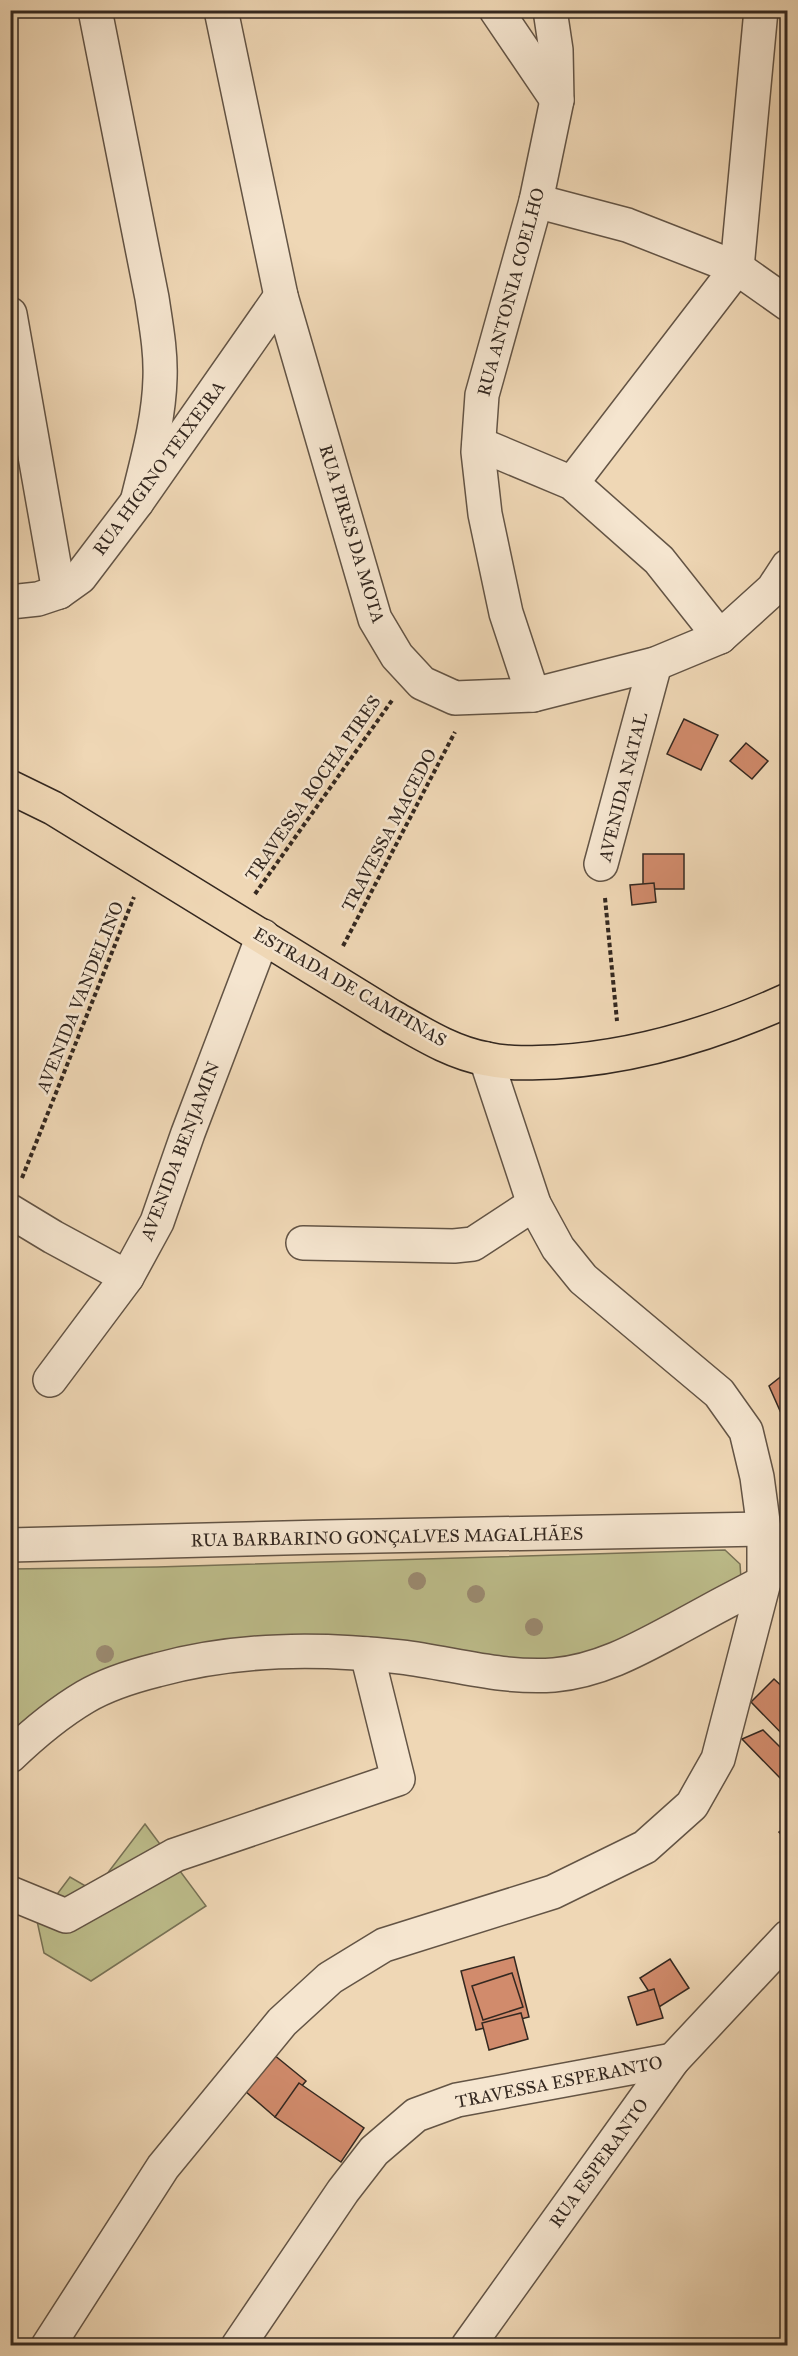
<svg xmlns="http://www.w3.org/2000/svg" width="798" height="2356" viewBox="0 0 798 2356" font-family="'IM FELL Great Primer',serif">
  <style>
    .green { fill: #bdbd8b; stroke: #787256; stroke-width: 1.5 }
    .building { fill: #d18b6c; stroke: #342820; stroke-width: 1.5 }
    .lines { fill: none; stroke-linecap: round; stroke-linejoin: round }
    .minor-casing { stroke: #635445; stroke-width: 36 }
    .major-casing { stroke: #342820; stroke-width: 36 }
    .path { stroke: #342820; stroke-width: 4; stroke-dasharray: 4.5 3; stroke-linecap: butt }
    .minor { stroke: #f5e5cf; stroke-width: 33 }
    .major { stroke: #efd7b5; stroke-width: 33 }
    .tree { fill: #9b8b72 }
    .labels { text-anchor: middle; stroke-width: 5; stroke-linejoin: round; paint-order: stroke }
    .street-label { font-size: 18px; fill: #342820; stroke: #f5e5cf }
  </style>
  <rect width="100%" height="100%" fill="#efd7b5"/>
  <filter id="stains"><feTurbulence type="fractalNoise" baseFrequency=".00333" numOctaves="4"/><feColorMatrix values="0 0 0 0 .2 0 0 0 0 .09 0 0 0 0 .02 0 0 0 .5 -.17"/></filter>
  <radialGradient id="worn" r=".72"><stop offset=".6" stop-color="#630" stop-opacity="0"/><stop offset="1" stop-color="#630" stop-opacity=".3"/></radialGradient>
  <g class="green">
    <path d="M725,1550L740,1564L741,1579L584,1663L151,1666L11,1749V1569L157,1567Z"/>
    <path d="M145,1824L206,1906L91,1981L44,1953L37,1921L70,1877L94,1891Z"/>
  </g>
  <g class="building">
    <path d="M684,719L718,735L701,770L667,754Z"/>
    <path d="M746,743L768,761L752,779L730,761Z"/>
    <rect x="643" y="854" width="41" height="35"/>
    <path d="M654,883L656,902L632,905L630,885Z"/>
    <path d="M788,1371V1421L785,1422L769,1386Z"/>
    <path d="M774,1679L788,1692V1740L751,1702Z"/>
    <path d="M763,1730L788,1755V1771L780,1778L742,1739Z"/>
    <path d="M788,1825V1842L779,1832Z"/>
    <path d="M514,1957L529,2017L476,2030L461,1971Z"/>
    <path d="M670,1959L689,1988L659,2007L640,1978Z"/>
    <path d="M512,1973L523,2007L483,2020L472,1986Z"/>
    <path d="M654,1989L663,2018L637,2025L628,1997Z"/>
    <path d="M521,2013L528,2039L489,2050L482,2023Z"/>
    <path d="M268,2050L306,2081L275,2117L238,2085Z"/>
    <path d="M299,2083L364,2128L341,2162L275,2117Z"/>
  </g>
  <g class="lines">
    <defs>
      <g id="minor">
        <path d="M95,10L152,298C156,325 161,351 160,378C159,420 147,461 137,502"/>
        <path d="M221,10L281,296L375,619L397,656L422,683L455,698L533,695L655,664L720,637L773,589L788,566"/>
        <path d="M496,10L557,100"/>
        <path d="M536,201L627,225L737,268L788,304"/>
        <path d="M10,314L59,592"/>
        <path d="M479,444L572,483L659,560L720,637"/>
        <path d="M572,483L737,268L761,10"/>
        <path d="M10,602L38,599L59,592L80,577L137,502L281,296"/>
        <path d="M533,695L506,613L485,514L478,452L482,395L536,201L557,100L556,50L550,10"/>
        <path d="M601,864L655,664"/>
        <path d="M10,1211L53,1237L127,1277"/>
        <path d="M303,1243L454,1246L473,1244L534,1204"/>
        <path d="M50,1380L127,1277L157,1222L188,1133L263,936"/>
        <path d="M10,1545L324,1537L764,1529"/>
        <path d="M10,1756C33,1734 58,1713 85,1697C107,1684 133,1676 157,1670C237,1648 319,1648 401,1657C451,1663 502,1679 554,1675C599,1671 637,1650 676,1629C705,1613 735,1597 764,1582"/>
        <path d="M10,1893L66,1916L175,1855L398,1779L367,1654"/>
        <path d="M48,2346L163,2167L282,2022L330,1978L384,1945L553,1892L645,1847L692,1805L718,1759L764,1582V1529L757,1477L746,1431L719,1393L583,1279L558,1248L534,1204L486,1059"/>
        <path d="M238,2346L343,2191L374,2151L416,2115L457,2100L673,2060"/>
        <path d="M468,2346L673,2060L788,1937"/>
      </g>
      <path id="major" d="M10,787L53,808L391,1016C421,1033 452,1053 487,1059C509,1064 533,1063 555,1062C637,1057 713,1034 788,1000"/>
    </defs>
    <use href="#minor" class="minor-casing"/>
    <use href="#major" class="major-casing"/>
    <g class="path">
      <path d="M255,894L393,699"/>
      <path d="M605,898L617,1021"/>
      <path d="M343,946L455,732"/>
      <path d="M22,1178L134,897"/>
    </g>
    <use href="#minor" class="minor"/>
    <use href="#major" class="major"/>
  </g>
  <g class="tree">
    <circle cx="417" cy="1581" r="9"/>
    <circle cx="476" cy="1594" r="9"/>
    <circle cx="534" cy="1627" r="9"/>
    <circle cx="105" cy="1654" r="9"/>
  </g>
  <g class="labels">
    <g class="street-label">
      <text transform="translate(511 292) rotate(-75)" y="6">RUA ANTONIA COELHO</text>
      <text transform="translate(159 468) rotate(-54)" y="6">RUA HIGINO TEIXEIRA</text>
      <text transform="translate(352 534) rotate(73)" y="6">RUA PIRES DA MOTA</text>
      <text transform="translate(623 787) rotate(-76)" y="6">AVENIDA NATAL</text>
      <text transform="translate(313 788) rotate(-55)" y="6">TRAVESSA ROCHA PIRES</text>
      <text transform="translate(389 830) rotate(-62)" y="6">TRAVESSA MACEDO</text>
      <text transform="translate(350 987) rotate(30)" y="6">ESTRADA DE CAMPINAS</text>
      <text transform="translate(80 997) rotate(-68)" y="6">AVENIDA VANDELINO</text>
      <text transform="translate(180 1151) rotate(-69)" y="6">AVENIDA BENJAMIN</text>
      <text transform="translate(387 1537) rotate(-1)" y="6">RUA BARBARINO GONÇALVES MAGALHÃES</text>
      <text transform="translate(559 2082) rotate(-11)" y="6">TRAVESSA ESPERANTO</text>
      <text transform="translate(599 2163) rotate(-54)" y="6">RUA ESPERANTO</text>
    </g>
  </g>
  <rect width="798" height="2356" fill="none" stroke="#efd7b5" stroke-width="36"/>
  <rect x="12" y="12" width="774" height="2332" fill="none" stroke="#342820" stroke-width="3"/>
  <rect x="18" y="18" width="762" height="2320" fill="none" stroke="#342820" stroke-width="1.5"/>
  <rect width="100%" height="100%" filter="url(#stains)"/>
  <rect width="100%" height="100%" fill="url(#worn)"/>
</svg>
